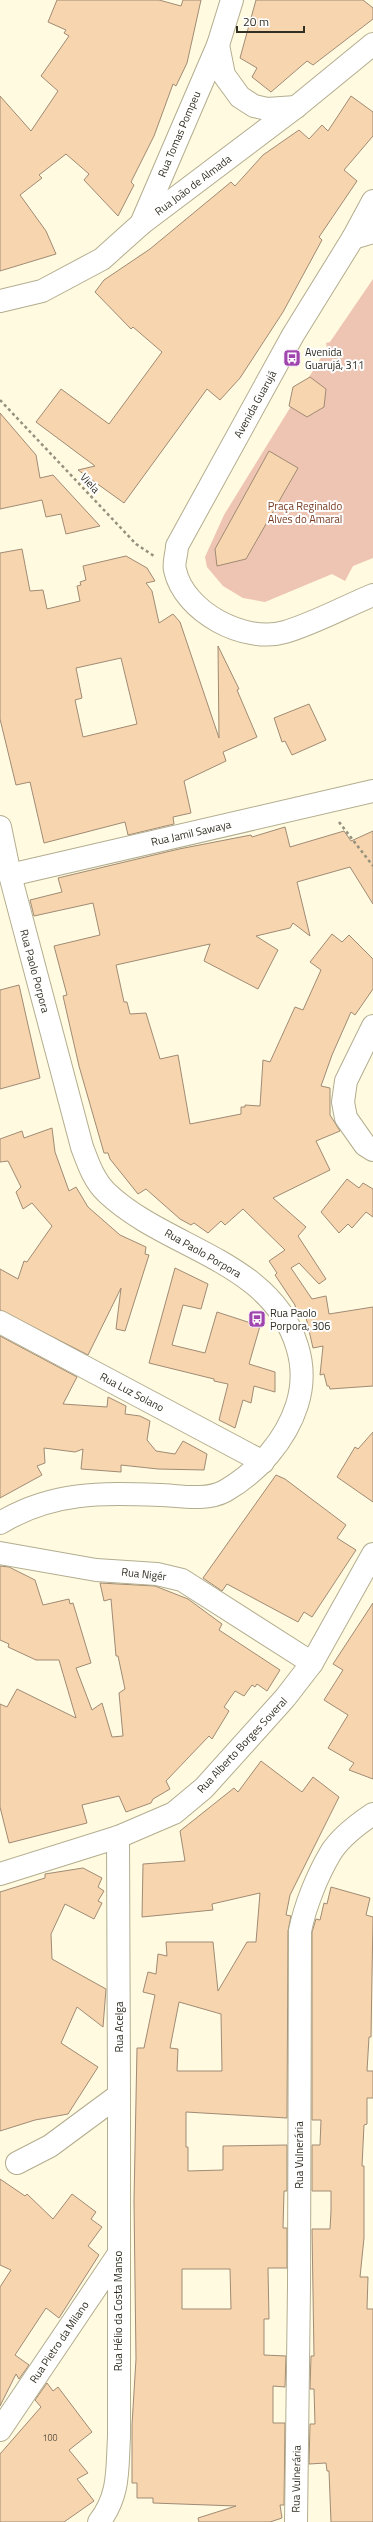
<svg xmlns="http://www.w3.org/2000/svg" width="373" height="2522" font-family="'Titillium Web',sans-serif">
  <rect width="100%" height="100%" fill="#fffae0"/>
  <polygon fill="#eec4b3" points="373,279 373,558 353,566 345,581 332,574 265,602 243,598 223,586 207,567 205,557 224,515 327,348 326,343 330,342"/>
  <g fill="#f7d5af" stroke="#a08b74" fill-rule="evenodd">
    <polygon points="57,0 159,0 181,6 183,0 201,0 187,63 176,86 173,84 154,136 131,182 134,185 118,216 84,180 89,174 66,154 39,175 42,178 20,195 46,231 56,254 0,271 0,96 31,131 58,91 41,76 69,36 64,33 66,30 48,22"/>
    <polygon points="256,0 363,0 373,8 373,19 313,65 307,61 271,92 252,77 257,68 240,58"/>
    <polygon points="351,96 373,112 373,136 344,170 357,181 319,237 322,240 283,312 240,378 220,400 207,389 124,503 78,470 95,466 36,422 61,389 109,424 162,352 133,327 131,329 95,292 104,280 150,249 231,182 235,186 263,155 299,130 309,139 322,125 328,131"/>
    <polygon points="310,377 326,389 324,407 307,417 289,406 293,387"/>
    <polygon points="0,413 36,455 40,478 53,475 100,526 66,534 61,514 46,517 42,500 0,509"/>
    <polygon points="269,451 298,468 246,559 217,566 215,549"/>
    <path d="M22 549 30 591 43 590 47 609 80 601 77 586 81 585 80 582 86 580 83 566 126 556 147 568 155 581 146 583 152 591 159 623 173 614 180 622 219 738 218 646 239 689 237 690 257 737 223 752 226 761 184 781 191 813 173 817 174 824 128 835 125 822 44 843 30 782 16 785 0 719V553ZM121 658 137 724 83 737 75 700 82 698 76 668Z"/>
    <polygon points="309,704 326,740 292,755 285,741 282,742 274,718"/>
    <polygon points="285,827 290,847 344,831 351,841 373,831 373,904 350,867 297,882 310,936 293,923 290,928 256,936 278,950 258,989 204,961 210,944 116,965 124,1002 127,1002 130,1014 146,1013 160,1059 178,1055 190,1124 241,1114 241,1107 245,1107 245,1105 260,1106 263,1060 270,1062 295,1007 303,1010 321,970 310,962 332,934 342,942 349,935 373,959 373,989 355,1015 351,1012 332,1055 321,1086 330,1088 330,1115 340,1131 316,1141 330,1170 273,1198 306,1227 298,1236 326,1279 319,1284 299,1263 291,1268 312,1299 326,1296 329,1314 373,1307 373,1386 330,1389 329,1386 327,1386 324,1374 320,1375 323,1346 313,1348 305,1313 297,1315 295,1305 275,1275 277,1273 269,1261 285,1250 243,1209 225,1225 221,1221 208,1233 194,1223 191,1225 180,1219 146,1189 138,1194 110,1159 108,1153 104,1153 79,1066 63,996 67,995 54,946 100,935 93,903 34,916 30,900 62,892 58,878 179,849 251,835 252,837"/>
    <polygon points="19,985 40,1078 0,1089 0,990"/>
    <polygon points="52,1128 55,1152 69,1191 76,1187 88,1207 120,1235 146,1247 145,1254 149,1255 125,1331 116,1329 121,1288 88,1355 0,1310 0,1269 18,1279 24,1261 27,1262 52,1226 32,1203 23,1209 16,1192 21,1187 8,1161 0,1162 0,1139 22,1131 24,1138"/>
    <polygon points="347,1179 359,1188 363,1183 373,1189 373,1217 366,1212 352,1228 348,1224 339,1233 321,1212"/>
    <polygon points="175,1268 208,1284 201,1309 183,1305 172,1345 205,1353 217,1312 260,1326 249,1364 275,1372 275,1392 254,1386 251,1403 243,1400 235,1428 219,1420 228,1384 214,1381 214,1379 149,1363"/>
    <polygon points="0,1336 77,1377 63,1404 107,1407 108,1397 126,1406 125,1414 140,1416 150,1421 147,1440 156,1451 175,1454 183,1441 207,1454 204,1470 158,1469 121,1465 121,1472 81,1469 83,1449 75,1452 44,1448 45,1463 37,1466 42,1475 0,1498"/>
    <polygon points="373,1432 373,1502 337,1477 355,1447 358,1449"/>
    <polygon points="276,1475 285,1479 346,1525 337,1538 356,1550 312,1617 304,1612 298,1622 227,1584 222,1591 203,1578"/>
    <polygon points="0,1566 9,1567 35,1580 43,1605 69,1599 70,1604 73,1603 91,1663 76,1668 92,1710 102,1703 112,1737 123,1736 119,1693 125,1689 118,1656 116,1656 111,1599 104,1601 100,1583 155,1586 188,1599 222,1624 219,1630 280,1670 267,1691 257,1684 255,1687 252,1685 244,1696 235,1691 224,1707 229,1711 212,1739 209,1736 166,1781 170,1789 153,1799 151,1803 126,1812 119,1796 82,1805 87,1823 9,1843 0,1807 0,1704 7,1707 17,1689 76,1718 59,1660 36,1660 8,1647 9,1644 0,1640"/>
    <polygon points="373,1603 373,1779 349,1770 354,1763 328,1748 348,1715 324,1700 343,1670 333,1664"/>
    <path d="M261 1761 302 1792 313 1777 339 1797 290 1895 286 1915 291 1916 288 1931 287 2118 186 2112V2147H188V2171L223 2170V2146L287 2145V2191H284L283 2228H287V2268H268L269 2319H264V2355L286 2356 285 2387 273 2386V2423H285L284 2505H280L282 2518 270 2522H199L198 2518 236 2506 153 2503V2498H137V2483H132V2425L136 2359 134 2201 137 2048H144L155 1995 143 1992 148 1972 156 1974 158 1954 167 1956 166 1942H213L218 1991 247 1942H256L260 1893 212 1904 213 1910 142 1917 143 1864 185 1861 180 1831 234 1788 238 1792ZM179 2002 221 2014 222 2071H177L178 2049 170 2048ZM182 2269H230L231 2309H182Z"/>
    <polygon points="83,1868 102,1878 98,1887 104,1891 98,1901 102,1903 94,1919 65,1904 51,1934 52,1959 106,1989 103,2027 77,2007 61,2043 98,2067 68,2114 35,2120 0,2131 0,1892 45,1878 45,1874"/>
    <polygon points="331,1887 370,1898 366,1915 373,1917 371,2037 369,2037 367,2071 373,2071 373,2098 367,2098 367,2124 364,2125 362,2166 364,2166 364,2238 360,2277 368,2277 367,2309 373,2309 373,2522 331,2522 329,2471 327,2471 326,2463 309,2464 310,2424 315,2424 314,2389 310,2389 311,2356 314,2356 312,2229 330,2229 331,2211 331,2191 312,2191 312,2145 320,2145 321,2120 312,2120 312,1932 316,1919 320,1920 324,1903 327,1904"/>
    <polygon points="0,2179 25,2196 27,2194 53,2219 72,2194 96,2212 91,2219 102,2227 88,2246 99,2255 59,2318 46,2308 15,2355 29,2365 19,2379 16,2374 0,2406 0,2287 11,2270 0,2265"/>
    <polygon points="47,2383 53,2391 58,2387 92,2432 69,2450 88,2473 77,2479 94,2501 64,2522 0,2522 0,2454 41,2407 35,2400"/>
  </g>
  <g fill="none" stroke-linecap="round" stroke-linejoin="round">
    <defs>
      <g id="minor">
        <polyline points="218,45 224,75 240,97 254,106 267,109 296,107"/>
        <polyline points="141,224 218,45 232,0"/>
        <polyline points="353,238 373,232"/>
        <polyline points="10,875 373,791"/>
        <polyline points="373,1026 346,1081 343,1102 346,1118 365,1145 373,1150"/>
        <polyline points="0,1322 263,1462"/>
        <polyline points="0,1553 96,1570 157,1574 182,1580 312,1663"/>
        <polyline points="0,1874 118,1837 174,1813 204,1788 285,1698 312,1663 373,1554"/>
        <polyline points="17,2163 50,2146 119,2095 118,1837"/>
        <polyline points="0,2430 118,2255"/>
        <path d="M99 2522C120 2495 117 2469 119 2437V2095"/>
        <path d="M296 2522 299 2286 300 1931C305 1906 317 1876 330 1854 340 1837 358 1824 373 1814"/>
      </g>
      <g id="tertiary">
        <path d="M373 201 353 238 293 335 177 546C177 553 173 564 175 570 184 612 245 644 285 632 315 623 344 607 373 595"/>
        <polyline points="0,301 42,291 102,259 141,224 296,107 373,44"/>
        <path d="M0 827 10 875 82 1147C88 1163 94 1181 107 1193 166 1249 271 1260 297 1346 303 1365 303 1386 297 1405 286 1440 257 1473 225 1491 207 1501 181 1496 162 1495 102 1493 53 1491 0 1523"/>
      </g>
    </defs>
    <use href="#minor" stroke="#b3ad8f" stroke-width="24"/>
    <use href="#tertiary" stroke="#b3ad8f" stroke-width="24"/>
    <g stroke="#94917e" stroke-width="2.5" stroke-dasharray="3 3" stroke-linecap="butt">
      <polyline points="0,400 136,544 154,556"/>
      <polyline points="339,822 373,866"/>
    </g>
    <use href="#minor" stroke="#fff" stroke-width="22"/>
    <use href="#tertiary" stroke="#fff" stroke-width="22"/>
  </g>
  <defs>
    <symbol id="bus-square" viewBox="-11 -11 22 22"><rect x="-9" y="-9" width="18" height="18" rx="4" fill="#a044ae" stroke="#fff"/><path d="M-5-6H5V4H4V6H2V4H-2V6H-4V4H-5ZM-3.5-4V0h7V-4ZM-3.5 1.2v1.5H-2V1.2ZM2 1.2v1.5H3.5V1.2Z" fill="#fff"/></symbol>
  </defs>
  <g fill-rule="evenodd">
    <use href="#bus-square" x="282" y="348" width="20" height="20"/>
    <use href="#bus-square" x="247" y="1309" width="20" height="20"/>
  </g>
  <g text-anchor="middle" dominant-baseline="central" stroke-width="4" stroke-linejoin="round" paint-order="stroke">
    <g font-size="9" fill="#625846">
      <text x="50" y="2437">100</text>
    </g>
    <g font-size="11" fill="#312f23" stroke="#fff">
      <text transform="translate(179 134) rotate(-67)">Rua Tomas Pompeu</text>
      <text transform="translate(193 185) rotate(-37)">Rua João de Almada</text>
      <text transform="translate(255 404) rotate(-61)">Avenida Guarujá</text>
      <text transform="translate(90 483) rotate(47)">Viela</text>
      <text transform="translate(191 833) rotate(-13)">Rua Jamil Sawaya</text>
      <text transform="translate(35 971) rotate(75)">Rua Paolo Porpora</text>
      <text transform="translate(203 1253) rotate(30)">Rua Paolo Porpora</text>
      <text transform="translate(132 1392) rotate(28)">Rua Luz Solano</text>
      <text transform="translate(144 1574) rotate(6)">Rua Nigér</text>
      <text transform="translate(242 1745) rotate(-47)">Rua Alberto Borges Soveral</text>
      <text transform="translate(119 2027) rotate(-90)">Rua Acelga</text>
      <text transform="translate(299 2155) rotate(-90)">Rua Vulnerária</text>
      <text transform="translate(118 2311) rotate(-90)">Rua Hélio da Costa Manso</text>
      <text transform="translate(59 2342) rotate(-56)">Rua Pietro da Milano</text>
      <text transform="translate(296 2479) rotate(-89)">Rua Vulnerária</text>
    </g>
    <g font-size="11" fill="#312f23" stroke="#fff" text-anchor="start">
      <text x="305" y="352">Avenida<tspan x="305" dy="13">Guarujá, 311</tspan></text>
      <text x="270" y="1313">Rua Paolo<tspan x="270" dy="13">Porpora, 306</tspan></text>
    </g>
    <g font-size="11" fill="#773b21" stroke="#fff">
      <text x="305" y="506">Praça Reginaldo<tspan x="305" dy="13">Alves do Amaral</tspan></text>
    </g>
  </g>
  <path d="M237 26v6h67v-6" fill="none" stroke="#312f23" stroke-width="2"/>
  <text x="243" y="26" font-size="12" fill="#312f23" stroke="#ffffff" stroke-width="3" paint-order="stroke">20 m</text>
</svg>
